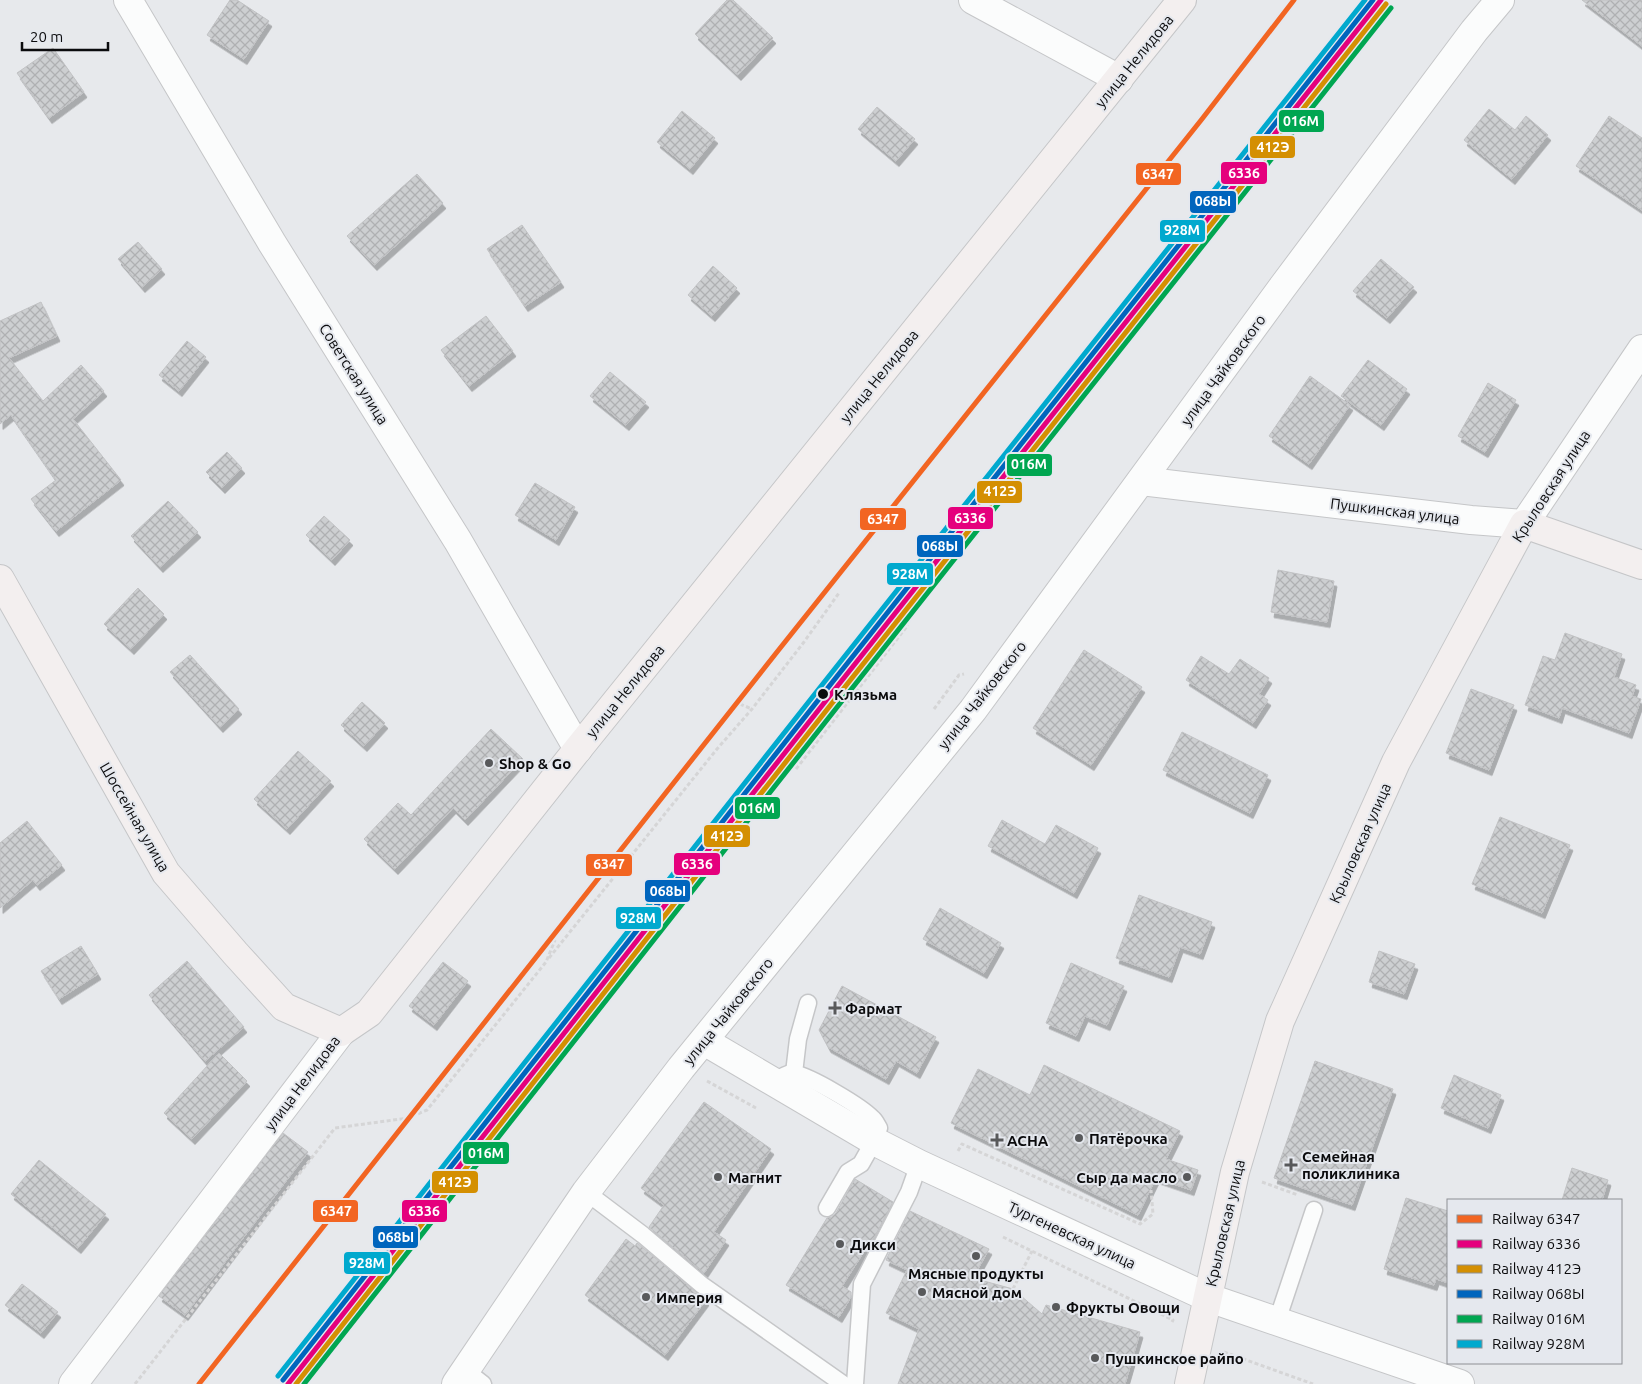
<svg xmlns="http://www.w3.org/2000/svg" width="1642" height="1384" font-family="Ubuntu,sans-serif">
  <defs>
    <pattern id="building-cross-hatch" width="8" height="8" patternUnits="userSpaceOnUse" patternTransform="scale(1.25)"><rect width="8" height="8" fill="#cdcfd1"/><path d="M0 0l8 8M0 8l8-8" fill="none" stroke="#afb0b2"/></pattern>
    <filter id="shadow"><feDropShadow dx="3" dy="5.5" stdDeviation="0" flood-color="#0004"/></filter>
  </defs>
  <rect width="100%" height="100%" fill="#e7e9ec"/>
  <g fill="url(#building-cross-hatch)" stroke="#c1c2c4" filter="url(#shadow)">
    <polygon points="230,0 237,0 269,21 244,59 207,35"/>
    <polygon points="727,0 733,0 773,38 738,75 695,34"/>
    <polygon points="1582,0 1642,0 1642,46"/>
    <polygon points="53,48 84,92 49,118 17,73"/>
    <polygon points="877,107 915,139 896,161 858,129"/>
    <polygon points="1489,109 1515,130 1526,116 1548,135 1512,179 1464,140"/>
    <polygon points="682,111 715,138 690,169 657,142"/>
    <polygon points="1609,116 1642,138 1642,210 1576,166"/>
    <polygon points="417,174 443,203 374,265 347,236"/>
    <polygon points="522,225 561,282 525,306 487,249"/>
    <polygon points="138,242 162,269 142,287 118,259"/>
    <polygon points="1381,259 1414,287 1387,318 1353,291"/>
    <polygon points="713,266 737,288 712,316 688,295"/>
    <polygon points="41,302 57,336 9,358 43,401 81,365 104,391 73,419 121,480 56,531 31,499 56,480 11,415 0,424 0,321"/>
    <polygon points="486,316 513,351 469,386 441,350"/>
    <polygon points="187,341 206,357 179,391 159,375"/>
    <polygon points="1368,360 1407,389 1381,425 1341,396"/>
    <polygon points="610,372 646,402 626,425 590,396"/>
    <polygon points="1310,376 1350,405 1309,464 1269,436"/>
    <polygon points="1488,383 1516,400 1485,452 1458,436"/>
    <polygon points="227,452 242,468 222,488 206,472"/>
    <polygon points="535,483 575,507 556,540 515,515"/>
    <polygon points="168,501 198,532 160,567 131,536"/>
    <polygon points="324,516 350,540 332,560 306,535"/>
    <polygon points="1278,570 1334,581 1327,622 1271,612"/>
    <polygon points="138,588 164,614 131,649 104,624"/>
    <polygon points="1565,633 1622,654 1614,677 1636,685 1632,696 1641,699 1629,733 1562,708 1559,718 1525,705 1543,656 1555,660"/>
    <polygon points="1084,650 1142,687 1091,765 1033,728"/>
    <polygon points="190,655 239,709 220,727 170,672"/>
    <polygon points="1201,656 1229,674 1240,659 1269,678 1259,694 1268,700 1253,723 1186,680"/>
    <polygon points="1471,689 1514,705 1489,770 1446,753"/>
    <polygon points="362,702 385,723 364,746 341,725"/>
    <polygon points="491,729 523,759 465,820 453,808 395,869 364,839 398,803 411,815"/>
    <polygon points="1182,732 1268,775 1250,813 1163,770"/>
    <polygon points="298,751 331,781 287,829 254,799"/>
    <polygon points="1500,817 1570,845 1542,913 1472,884"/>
    <polygon points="1002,820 1045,844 1056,825 1098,848 1074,893 988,846"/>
    <polygon points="27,821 62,865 37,885 33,880 0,908 0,843"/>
    <polygon points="1139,895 1212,922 1200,954 1180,947 1169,977 1116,958"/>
    <polygon points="940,908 1001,943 984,973 923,939"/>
    <polygon points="81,946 98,974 59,999 41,971"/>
    <polygon points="1379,951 1415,964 1404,994 1369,982"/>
    <polygon points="187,961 244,1027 205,1061 149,995"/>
    <polygon points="443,962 468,981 434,1025 409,1006"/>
    <polygon points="1071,963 1124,986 1107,1025 1085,1016 1076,1036 1046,1023"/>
    <polygon points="842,986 936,1037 917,1073 896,1061 886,1079 828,1047 819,1030"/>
    <polygon points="219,1053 247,1081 192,1139 164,1113"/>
    <polygon points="1315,1061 1393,1089 1352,1205 1274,1178"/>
    <polygon points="1044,1065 1180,1131 1166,1159 1198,1170 1191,1190 1156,1178 1138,1215 951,1123 978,1069 1030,1095"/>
    <polygon points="1454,1075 1501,1095 1488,1128 1441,1108"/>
    <polygon points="704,1102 771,1149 714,1232 726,1240 704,1273 649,1227 664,1205 641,1188"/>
    <polygon points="283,1133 308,1152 185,1315 159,1296"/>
    <polygon points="39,1160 106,1214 78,1248 11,1194"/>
    <polygon points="1572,1168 1608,1180 1602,1200 1562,1200"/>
    <polygon points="855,1179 893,1202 867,1251 865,1250 842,1286 851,1292 851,1297 839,1317 786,1285 827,1218 832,1217 836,1213"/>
    <polygon points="1406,1198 1448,1211 1448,1283 1436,1279 1434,1285 1384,1269"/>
    <polygon points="910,1211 989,1249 973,1278 1013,1289 1042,1314 1046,1305 1140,1332 1125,1384 898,1384 919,1329 886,1313 907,1270 886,1260"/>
    <polygon points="626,1239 635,1246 637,1243 706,1300 665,1355 585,1295"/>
    <polygon points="22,1284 58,1312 41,1333 5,1305"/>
  </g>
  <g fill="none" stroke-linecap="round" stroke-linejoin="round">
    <defs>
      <g id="lane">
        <polyline points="794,1073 798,1039 808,1003"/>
        <path d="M775 1083C781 1078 786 1072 795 1074 810 1076 862 1107 872 1118 875 1120 877 1125 879 1128L874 1141 861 1164 848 1172 827 1208"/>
        <polyline points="586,1192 643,1235 702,1285 843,1384"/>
        <polyline points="1277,1321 1314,1210"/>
        <polyline points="465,1370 483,1384"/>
        <polyline points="855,1384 862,1284 909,1192 919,1164"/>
      </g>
      <g id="street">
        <polyline points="128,0 272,243 458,541 578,749"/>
        <polyline points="973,0 1119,79"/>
        <polyline points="1141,481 1471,520 1524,524 1642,349"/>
        <polyline points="704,1041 874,1141 919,1164 1209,1298 1460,1384"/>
        <polyline points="73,1384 341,1032"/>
        <polyline points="456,1384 586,1192 681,1068 973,710 1281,289 1474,31 1500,0"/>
      </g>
      <g id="secondary">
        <polyline points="0,579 166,873 235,953 284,1007 341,1032 369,1013 578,749 1182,0"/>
        <polyline points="1189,1384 1235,1172 1280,1021 1396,762 1524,524 1642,565"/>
      </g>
    </defs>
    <use href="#lane" stroke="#c5c6c8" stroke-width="19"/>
    <use href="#street" stroke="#c5c6c8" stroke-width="30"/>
    <use href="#secondary" stroke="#c5c6c8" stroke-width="30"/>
    <g stroke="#d5d5d6" stroke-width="3" stroke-dasharray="4 2.5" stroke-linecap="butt">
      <polyline points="740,704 752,709"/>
      <polyline points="934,709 959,675 964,674"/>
      <polyline points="796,769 908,625"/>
      <polyline points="549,958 717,749 752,709 804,642 839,593"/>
      <polyline points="707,1081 756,1108"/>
      <polyline points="958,1151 962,1144 1140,1224 1153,1214 1151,1190"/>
      <polyline points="1262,1182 1298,1195"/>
      <polyline points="1003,1237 1173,1320 1172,1322"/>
      <polyline points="1013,1289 1032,1251"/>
      <polyline points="1224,1352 1313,1384"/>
      <polyline points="135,1384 335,1128 408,1118 427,1110 546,962 555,940"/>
    </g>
    <use href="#lane" stroke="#fbfcfc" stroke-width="16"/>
    <use href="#street" stroke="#fbfcfc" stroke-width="28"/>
    <use href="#secondary" stroke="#f3efef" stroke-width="28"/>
    <defs>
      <polyline id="rail-1" points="199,1384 777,652 1202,119 1294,0"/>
      <polyline id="rail-2" points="288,1384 828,698 1381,0"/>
      <polyline id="rail-3" points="296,1384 833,702 1386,4"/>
      <polyline id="rail-4" points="283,1380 823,694 1373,0"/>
      <polyline id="rail-5" points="304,1384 838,706 1391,8"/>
      <polyline id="rail-6" points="278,1376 818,690 1365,0"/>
    </defs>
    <use href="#rail-1" stroke="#e5e8ee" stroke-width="9"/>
    <use href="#rail-2" stroke="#e5e8ee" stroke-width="9"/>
    <use href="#rail-3" stroke="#e5e8ee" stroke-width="9"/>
    <use href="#rail-4" stroke="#e5e8ee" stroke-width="9"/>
    <use href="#rail-5" stroke="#e5e8ee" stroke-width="9"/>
    <use href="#rail-6" stroke="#e5e8ee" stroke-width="9"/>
    <use href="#rail-1" stroke="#f26522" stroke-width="5"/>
    <use href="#rail-2" stroke="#e5007d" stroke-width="5"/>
    <use href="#rail-3" stroke="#d48f02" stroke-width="5"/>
    <use href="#rail-4" stroke="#0065bd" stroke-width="5"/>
    <use href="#rail-5" stroke="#00a651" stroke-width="5"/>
    <use href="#rail-6" stroke="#00a9ce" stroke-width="5"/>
  </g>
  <circle fill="#0b0b0d" stroke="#e5e8ee" stroke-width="2" cx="823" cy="694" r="6"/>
  <g fill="#58595b" stroke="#e5e8ee" stroke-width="2">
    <circle cx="489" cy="763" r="5"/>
    <path d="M832.5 1000.5h5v5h5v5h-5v5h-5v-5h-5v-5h5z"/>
    <circle cx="1079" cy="1138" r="5"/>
    <path d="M994.5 1132.5h5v5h5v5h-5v5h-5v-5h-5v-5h5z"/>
    <path d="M1288.5 1157.5h5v5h5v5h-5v5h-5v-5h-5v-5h5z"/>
    <circle cx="718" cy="1177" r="5"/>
    <circle cx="1187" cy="1177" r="5"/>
    <circle cx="840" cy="1244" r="5"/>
    <circle cx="976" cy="1256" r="5"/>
    <circle cx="922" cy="1292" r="5"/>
    <circle cx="646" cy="1297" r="5"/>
    <circle cx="1056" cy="1307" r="5"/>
    <circle cx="1095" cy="1358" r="5"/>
  </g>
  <g text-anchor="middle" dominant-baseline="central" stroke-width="4" stroke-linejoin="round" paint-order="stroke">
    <g font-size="15" fill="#0b0b0d" stroke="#e5e8ee">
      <text transform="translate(1134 61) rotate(-51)">улица Нелидова</text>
      <text transform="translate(1223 370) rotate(-54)">улица Чайковского</text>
      <text transform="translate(354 374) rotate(58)">Советская улица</text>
      <text transform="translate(879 376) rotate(-51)">улица Нелидова</text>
      <text transform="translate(1551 486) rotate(-57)">Крыловская улица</text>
      <text transform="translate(1395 511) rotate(7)">Пушкинская улица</text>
      <text transform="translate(625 691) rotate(-51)">улица Нелидова</text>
      <text transform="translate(982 695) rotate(-52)">улица Чайковского</text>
      <text transform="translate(135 817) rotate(60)">Шоссейная улица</text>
      <text transform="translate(1360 843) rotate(-66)">Крыловская улица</text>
      <text transform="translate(728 1011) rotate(-51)">улица Чайковского</text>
      <text transform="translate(302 1083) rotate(-53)">улица Нелидова</text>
      <text transform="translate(1225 1223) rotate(-77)">Крыловская улица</text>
      <text transform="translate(1072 1235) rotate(25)">Тургеневская улица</text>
    </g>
    <g font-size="15" font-weight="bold" fill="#0b0b0d" stroke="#e5e8ee" text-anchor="start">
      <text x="834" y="694">Клязьма</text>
    </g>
    <g font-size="15" font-weight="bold" fill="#0b0b0d" stroke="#e5e8ee" text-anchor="start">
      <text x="499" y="763">Shop &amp; Go</text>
      <text x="845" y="1008">Фармат</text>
      <text x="1089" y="1138">Пятёрочка</text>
      <text x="1007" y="1140">АСНА</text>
      <text x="1302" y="1156">Семейная<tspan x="1302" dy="17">поликлиника</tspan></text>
      <text x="728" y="1177">Магнит</text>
      <text x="1177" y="1177" text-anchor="end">Сыр да масло</text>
      <text x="850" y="1244">Дикси</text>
      <text x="976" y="1273" text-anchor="middle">Мясные продукты</text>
      <text x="932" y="1292">Мясной дом</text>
      <text x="656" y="1297">Империя</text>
      <text x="1066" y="1307">Фрукты Овощи</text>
      <text x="1105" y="1358">Пушкинское райпо</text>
    </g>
  </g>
  <g stroke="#e5e8ee" stroke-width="2">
    <rect x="1278" y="109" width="47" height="24" rx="5" fill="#00a651"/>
    <rect x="1249" y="135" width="47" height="24" rx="5" fill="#d48f02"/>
    <rect x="1220" y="161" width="48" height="24" rx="5" fill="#e5007d"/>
    <rect x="1135" y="162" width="47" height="24" rx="5" fill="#f26522"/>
    <rect x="1189" y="190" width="48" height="24" rx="5" fill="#0065bd"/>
    <rect x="1159" y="219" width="47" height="24" rx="5" fill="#00a9ce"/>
    <rect x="1006" y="453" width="47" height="24" rx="5" fill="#00a651"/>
    <rect x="976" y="480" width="47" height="24" rx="5" fill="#d48f02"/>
    <rect x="947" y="506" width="47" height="24" rx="5" fill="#e5007d"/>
    <rect x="859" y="507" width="48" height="24" rx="5" fill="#f26522"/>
    <rect x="916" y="534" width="48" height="24" rx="5" fill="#0065bd"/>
    <rect x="886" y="562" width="48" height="24" rx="5" fill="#00a9ce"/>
    <rect x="734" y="796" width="47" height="24" rx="5" fill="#00a651"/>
    <rect x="703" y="824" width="48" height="24" rx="5" fill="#d48f02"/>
    <rect x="673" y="852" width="48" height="24" rx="5" fill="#e5007d"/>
    <rect x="585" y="853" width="48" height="24" rx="5" fill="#f26522"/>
    <rect x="644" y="879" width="47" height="24" rx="5" fill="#0065bd"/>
    <rect x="615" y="906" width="47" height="24" rx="5" fill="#00a9ce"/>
    <rect x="462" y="1141" width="48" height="24" rx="5" fill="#00a651"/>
    <rect x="431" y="1170" width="48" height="24" rx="5" fill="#d48f02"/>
    <rect x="401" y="1199" width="47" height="24" rx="5" fill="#e5007d"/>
    <rect x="312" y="1199" width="47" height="24" rx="5" fill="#f26522"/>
    <rect x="372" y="1225" width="47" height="24" rx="5" fill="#0065bd"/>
    <rect x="343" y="1251" width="48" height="24" rx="5" fill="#00a9ce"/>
  </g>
  <g font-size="14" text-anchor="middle" font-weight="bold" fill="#fff">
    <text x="1301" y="126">016М</text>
    <text x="1273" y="152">412Э</text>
    <text x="1244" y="178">6336</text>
    <text x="1158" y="179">6347</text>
    <text x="1213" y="206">068Ы</text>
    <text x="1182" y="235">928М</text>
    <text x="1029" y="469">016М</text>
    <text x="1000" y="496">412Э</text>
    <text x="970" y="523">6336</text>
    <text x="883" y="524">6347</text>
    <text x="940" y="551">068Ы</text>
    <text x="910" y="579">928М</text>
    <text x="757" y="813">016М</text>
    <text x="727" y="841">412Э</text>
    <text x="697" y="869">6336</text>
    <text x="609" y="869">6347</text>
    <text x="668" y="896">068Ы</text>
    <text x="638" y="923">928М</text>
    <text x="486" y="1158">016М</text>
    <text x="455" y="1187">412Э</text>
    <text x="424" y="1216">6336</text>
    <text x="336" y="1216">6347</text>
    <text x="396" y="1242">068Ы</text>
    <text x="367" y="1268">928М</text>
  </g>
  <rect x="1447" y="1199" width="175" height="165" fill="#e5e8ee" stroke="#8e9094"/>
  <rect x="1457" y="1215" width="25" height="8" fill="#f26522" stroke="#8e9094"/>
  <text x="1492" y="1224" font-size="15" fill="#0b0b0d">Railway 6347</text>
  <rect x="1457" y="1240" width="25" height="8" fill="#e5007d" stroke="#8e9094"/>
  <text x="1492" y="1249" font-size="15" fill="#0b0b0d">Railway 6336</text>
  <rect x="1457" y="1265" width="25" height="8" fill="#d48f02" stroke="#8e9094"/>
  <text x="1492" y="1274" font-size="15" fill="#0b0b0d">Railway 412Э</text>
  <rect x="1457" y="1290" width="25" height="8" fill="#0065bd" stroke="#8e9094"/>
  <text x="1492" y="1299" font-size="15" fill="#0b0b0d">Railway 068Ы</text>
  <rect x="1457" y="1315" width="25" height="8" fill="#00a651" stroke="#8e9094"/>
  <text x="1492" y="1324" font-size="15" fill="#0b0b0d">Railway 016М</text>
  <rect x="1457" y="1340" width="25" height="8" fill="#00a9ce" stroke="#8e9094"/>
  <text x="1492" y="1349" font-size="15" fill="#0b0b0d">Railway 928М</text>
  <path d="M22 42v8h86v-8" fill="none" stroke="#0b0b0d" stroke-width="2.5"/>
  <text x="30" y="42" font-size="15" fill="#0b0b0d" stroke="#e5e8ee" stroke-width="4" paint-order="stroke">20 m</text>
</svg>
